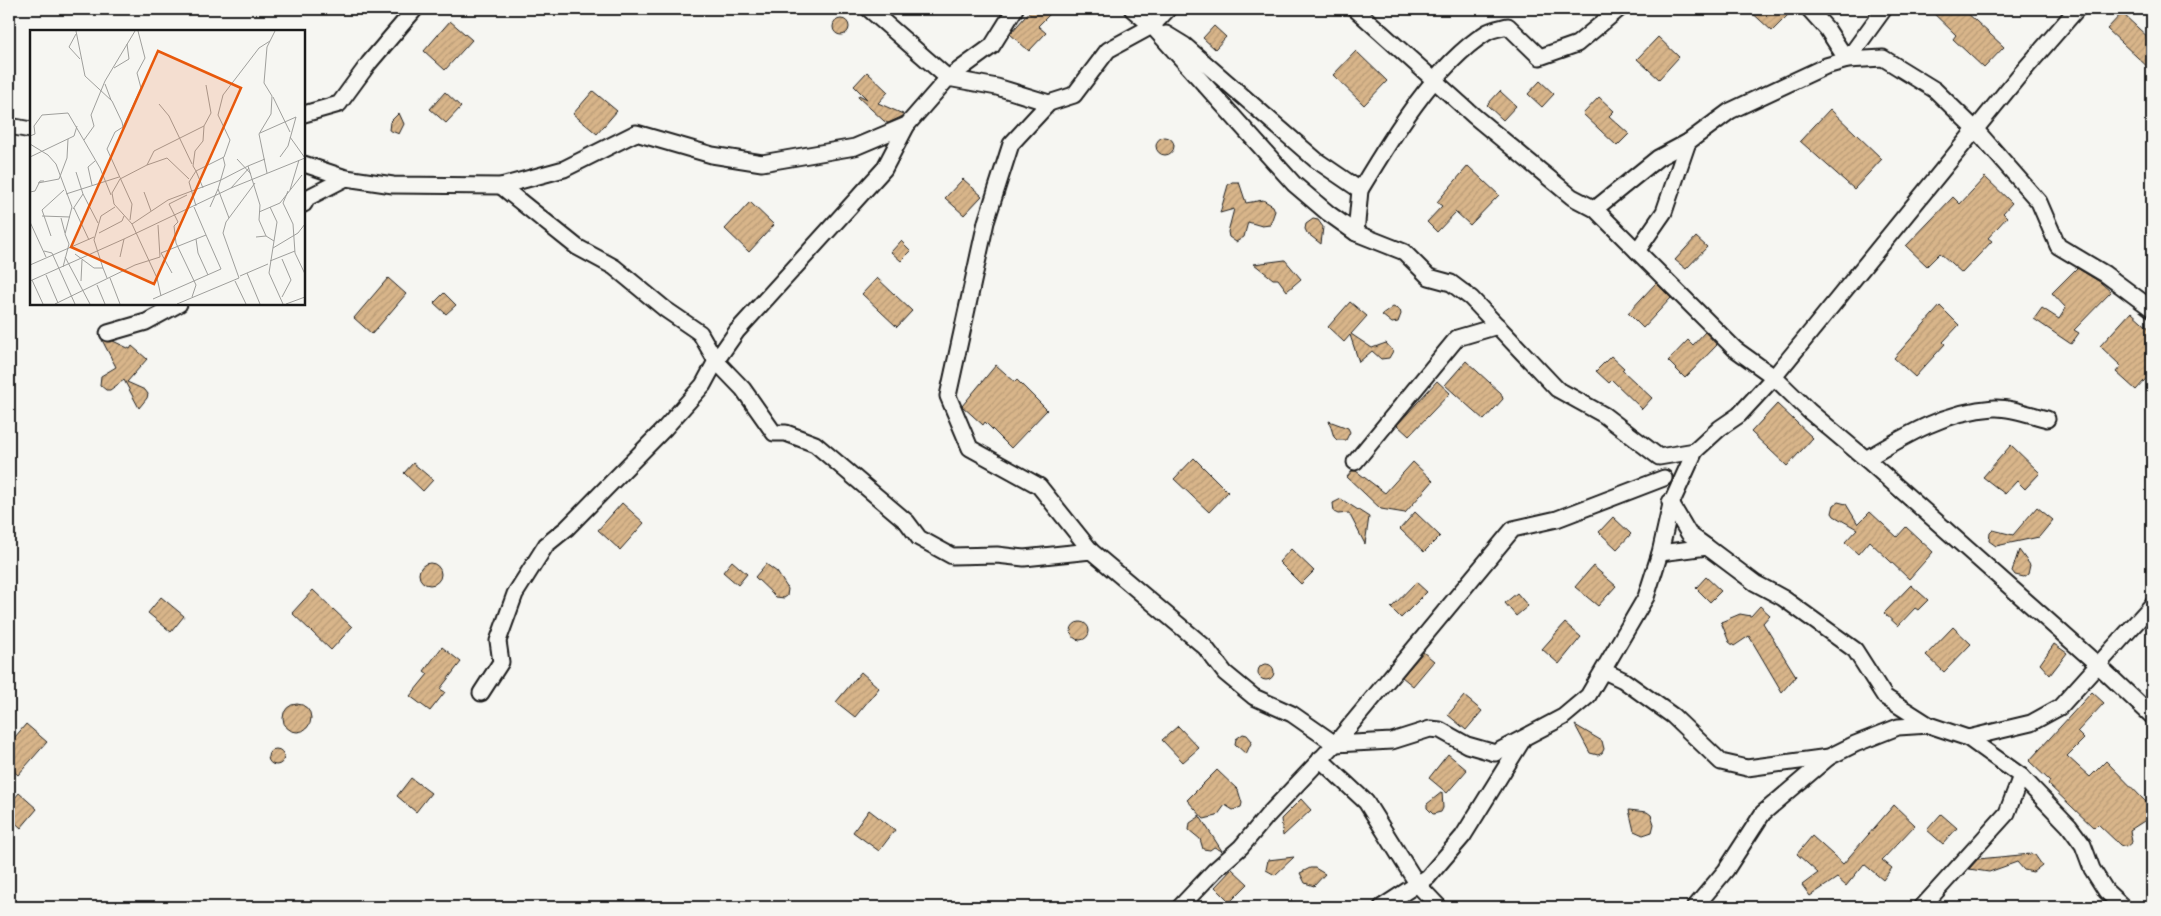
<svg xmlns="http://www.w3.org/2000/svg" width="2161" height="916" font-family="'Indie Flower',sans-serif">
  <defs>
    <pattern id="building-hatch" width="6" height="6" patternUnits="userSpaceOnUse" patternTransform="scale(1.25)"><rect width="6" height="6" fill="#d8b58a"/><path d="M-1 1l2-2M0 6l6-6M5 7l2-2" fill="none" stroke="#b99b76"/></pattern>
  </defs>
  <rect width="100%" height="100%" fill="#f6f6f2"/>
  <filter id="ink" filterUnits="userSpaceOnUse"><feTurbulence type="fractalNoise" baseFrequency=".02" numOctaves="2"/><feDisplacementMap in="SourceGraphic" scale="10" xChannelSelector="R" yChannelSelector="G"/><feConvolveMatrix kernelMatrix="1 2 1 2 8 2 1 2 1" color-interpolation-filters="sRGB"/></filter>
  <g filter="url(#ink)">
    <g fill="url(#building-hatch)" stroke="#1c1c1c">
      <polygon points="1032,9 1055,9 1038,26 1046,33 1029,51 1010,34"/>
      <polygon points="1748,9 1794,9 1772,31"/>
      <polygon points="1929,9 1963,9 2004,47 1984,68 1953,39 1956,35"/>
      <polygon points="2122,13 2152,41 2152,71 2107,29"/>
      <circle cx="841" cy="27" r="8"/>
      <polygon points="450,21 472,40 445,70 424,51"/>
      <polygon points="1214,26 1226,37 1215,49 1203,38"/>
      <polygon points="1658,37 1679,57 1659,79 1637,59"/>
      <polygon points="1356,51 1387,81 1364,105 1333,75"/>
      <polygon points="867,72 888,92 878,103 903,114 901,117 888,123 884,121 858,97 859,95 867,99 854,86"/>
      <polygon points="1540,81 1554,94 1542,107 1528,94"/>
      <polygon points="593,91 617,111 597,134 573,114"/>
      <polygon points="1500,91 1516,106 1503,120 1487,105"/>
      <polygon points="445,92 461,107 446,123 430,109"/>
      <polygon points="1599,97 1614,111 1609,116 1629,134 1617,146 1583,114"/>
      <polygon points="1830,109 1882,159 1854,189 1800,141"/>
      <polygon points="399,113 404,124 399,134 389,130 390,122"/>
      <circle cx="1165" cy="146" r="9"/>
      <polygon points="1468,166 1499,195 1470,225 1456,212 1437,232 1427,222 1442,206 1437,202"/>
      <polygon points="1985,177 2012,203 2003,213 2007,217 1988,238 1992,241 1962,273 1940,253 1927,266 1906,246 1953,197 1960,204"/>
      <polygon points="963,179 982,196 964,215 945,198"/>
      <polygon points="1232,182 1239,182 1246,203 1263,200 1273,206 1275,211 1270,225 1262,226 1248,222 1244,237 1236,242 1229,237 1228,232 1234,209 1220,213 1228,185"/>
      <polygon points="750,202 774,225 749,252 725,229"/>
      <polygon points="1313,219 1318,220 1323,227 1321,244 1307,233 1305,229 1306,224"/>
      <polygon points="1696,237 1707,247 1686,269 1675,260"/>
      <polygon points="901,241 911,251 901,261 891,252"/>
      <polygon points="1285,260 1301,279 1287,291 1278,279 1273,279 1254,264"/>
      <polygon points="2077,268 2100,282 2111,292 2074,330 2079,333 2071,344 2034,319 2042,308 2059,319 2066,308 2052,293"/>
      <polygon points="388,278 406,294 372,334 354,318"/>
      <polygon points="877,278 912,311 897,327 862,294"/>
      <polygon points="1656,283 1671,298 1643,328 1628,313"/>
      <polygon points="444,293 456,305 446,314 434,303"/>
      <polygon points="1350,302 1367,316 1351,334 1372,348 1386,343 1393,351 1389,358 1381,359 1372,351 1359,362 1350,335 1344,342 1328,327"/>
      <polygon points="1940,306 1959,325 1943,342 1945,344 1915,377 1894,358"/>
      <polygon points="1393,307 1400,310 1401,314 1398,322 1392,323 1382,315"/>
      <polygon points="2131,312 2152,331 2152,372 2136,390 2116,372 2121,366 2100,346"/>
      <polygon points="1705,332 1717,345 1685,378 1668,361 1688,340 1693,345"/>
      <polygon points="102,340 113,341 130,349 132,346 147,359 127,382 145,390 148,394 147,398 139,408 124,380 110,390 106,390 100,385 101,376 116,367"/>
      <polygon points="1611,356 1624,368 1622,370 1652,398 1642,409 1612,380 1609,383 1596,371"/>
      <polygon points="1466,361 1501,393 1503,399 1484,420 1445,385"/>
      <polygon points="996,365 1015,382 1017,380 1047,410 1011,448 985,422 983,425 962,406"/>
      <polygon points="1437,381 1450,393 1409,436 1397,425"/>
      <polygon points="1777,404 1813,438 1787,466 1751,432"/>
      <polygon points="1329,421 1348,428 1350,432 1346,440 1337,440 1334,437"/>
      <polygon points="2011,445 2040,473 2025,489 2017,481 2005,494 1983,477"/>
      <polygon points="1194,458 1228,492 1209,512 1174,479"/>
      <polygon points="1413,462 1433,481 1405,513 1381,509 1347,477 1352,471 1356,471 1385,493"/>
      <polygon points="413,463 433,480 423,491 404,473"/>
      <polygon points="1341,499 1369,517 1365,544 1349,513 1338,514 1334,512 1333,503"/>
      <polygon points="1838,502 1846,504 1858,524 1870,512 1897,537 1906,527 1933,552 1909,579 1869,541 1858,554 1845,542 1857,529 1834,516 1832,513 1834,505"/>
      <polygon points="622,503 644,523 620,550 598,530"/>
      <polygon points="2037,507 2053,520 2039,537 1996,546 1989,541 1990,533 1993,530 2013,535"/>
      <polygon points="1415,512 1440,536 1424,552 1400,529"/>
      <polygon points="1613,517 1631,534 1617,549 1599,532"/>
      <polygon points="1291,549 1314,571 1301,584 1279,562"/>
      <polygon points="2019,550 2030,565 2028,574 2024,577 2015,575 2012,571"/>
      <polygon points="732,561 747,574 738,585 723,572"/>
      <circle cx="430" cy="574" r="11"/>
      <polygon points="766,564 777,572 788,589 787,596 784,598 776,597 755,577"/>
      <polygon points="1593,566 1616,586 1598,606 1575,587"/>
      <polygon points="1706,577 1721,591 1710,602 1696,588"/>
      <polygon points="1416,582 1427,592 1401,618 1391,608"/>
      <polygon points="1911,585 1928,600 1918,610 1915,608 1898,626 1884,613"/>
      <polygon points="313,590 352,627 331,650 292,613"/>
      <polygon points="1517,593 1528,606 1516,616 1505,603"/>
      <polygon points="161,597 184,616 171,632 148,613"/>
      <polygon points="1760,606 1770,615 1763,623 1796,676 1782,692 1749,636 1734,646 1729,642 1721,622 1740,614 1751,616"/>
      <circle cx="1080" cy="631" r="9"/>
      <polygon points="1565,623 1581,637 1559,664 1542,649"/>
      <polygon points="1953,627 1971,644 1944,672 1926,655"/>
      <polygon points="2054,644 2067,653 2050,675 2040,664"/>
      <polygon points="442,647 461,662 440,689 445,692 430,711 410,696 428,674 424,671"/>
      <polygon points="1423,652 1434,661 1413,686 1402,677"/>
      <circle cx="1266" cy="672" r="8"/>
      <polygon points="861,672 879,688 855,717 836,702"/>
      <polygon points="2092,692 2104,703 2077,732 2084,739 2067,756 2090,777 2106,761 2147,803 2152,816 2130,830 2132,842 2126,847 2120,845 2098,824 2094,828 2048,784 2050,781 2029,761"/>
      <polygon points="1464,696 1482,711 1466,730 1448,715"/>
      <circle cx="297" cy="718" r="14"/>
      <polygon points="26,724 47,742 18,775 9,767 9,744"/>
      <polygon points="1575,725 1602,741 1604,749 1602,753 1598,755 1590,753"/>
      <polygon points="1178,726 1199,748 1183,762 1162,740"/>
      <polygon points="1243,734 1247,735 1252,741 1246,754 1235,744 1236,739"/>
      <circle cx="276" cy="757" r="8"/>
      <polygon points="1448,754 1467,770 1447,793 1429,778"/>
      <polygon points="1217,770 1238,790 1242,803 1241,807 1233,810 1225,805 1217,816 1204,819 1187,800"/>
      <polygon points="411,778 431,793 416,812 397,796"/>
      <polygon points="1442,792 1443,808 1441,812 1433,814 1427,808 1427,804"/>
      <polygon points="19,793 37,809 21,828 9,817 9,805"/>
      <polygon points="1301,799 1311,810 1283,836 1281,819"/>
      <polygon points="1894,805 1915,825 1882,860 1892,868 1883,880 1864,864 1846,886 1837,878 1810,896 1802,885 1818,873 1797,854 1812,836 1843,864"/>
      <polygon points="869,810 895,830 879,851 853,832"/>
      <polygon points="1629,810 1647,812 1651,815 1654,824 1652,832 1643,835 1634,831"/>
      <polygon points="1941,814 1957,828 1943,844 1927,830"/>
      <polygon points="1199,815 1222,851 1214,847 1210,850 1203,849 1200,839 1189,830 1190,823 1199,817"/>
      <polygon points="2031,854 2035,855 2042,865 2033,872 2024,870 2017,862 1989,872 1969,869 1978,859"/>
      <polygon points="1294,857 1275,875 1266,870 1268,860"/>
      <polygon points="1310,868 1315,868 1325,874 1314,886 1305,883 1300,873"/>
      <polygon points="1232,869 1248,884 1230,902 1215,887"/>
    </g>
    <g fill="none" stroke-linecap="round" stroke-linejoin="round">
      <defs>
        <g id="street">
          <polyline points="869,9 948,78 992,46 1015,9"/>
          <polyline points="1132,9 1152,26 1294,184 1328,213 1356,233 1404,252 1429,277 1451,283 1471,298 1557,389 1604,415 1659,457 1695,451"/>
          <path d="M1355 9 1474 116 1572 197 1595 209 1735 349 1774 377 1809 411 1866 459C1906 435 1946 411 1994 408 2010 407 2031 415 2047 419"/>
          <polyline points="1809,9 1827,29 1847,60 1884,9"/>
          <polyline points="1166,34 1184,45 1316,160 1360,190 1356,233"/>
          <polyline points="1049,103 1011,144 986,222 948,396 970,448 1039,486 1091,551"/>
          <polyline points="304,114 339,104 369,63 415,9"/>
          <polyline points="9,126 31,130"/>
          <polyline points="304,164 346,178"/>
          <polyline points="501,186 577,247 614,267 665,309 700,333 716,361 743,389 774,433 786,433 815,444 907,522 919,538 952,556 997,555 1024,558 1091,551 1205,647 1225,673 1254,697 1292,714 1335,744 1392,741 1430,729 1440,730 1467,745 1495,753 1563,717 1588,696 1646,597 1660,553 1671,504 1695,451 1720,428 1739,415 1774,377 2018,77 2077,9"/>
          <path d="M1360 190C1390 140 1435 65 1486 33 1492 29 1501 28 1508 26L1540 57 1577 44 1619 9"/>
          <polyline points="304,204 307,198 346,178 393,185 501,186 564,169 636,133 712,155 762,163 855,147 907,125 948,78 997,87 1049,103 1074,95 1108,50 1152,26 1168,9"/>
          <polyline points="1595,209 1658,158 1688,142 1730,111 1826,66 1847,60 1883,58 1935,90 1976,130 2039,202 2058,246 2105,274 2152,309"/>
          <polyline points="1637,251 1664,212 1688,142"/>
          <polyline points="108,333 146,322 179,304"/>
          <polyline points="1866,459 2098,665 2152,716"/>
          <polyline points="1355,462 1457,338 1498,326"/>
          <polyline points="1670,502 1689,534 1707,547"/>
          <polyline points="1660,553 1707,547 1755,583 1783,598 1855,650 1885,697 1929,725 1968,738 2031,723 2060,707 2152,605"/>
          <polyline points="1604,671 1623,680 1673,716 1721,762 1747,768 1829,757 1855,744 1898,727 1929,725"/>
          <polyline points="481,693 501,662 498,641 515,594 546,545 567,528 665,428 703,385 716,361 737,331 884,169 907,125"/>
          <polyline points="1968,738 2021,776 2069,826 2083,845 2092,869 2106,891 2123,907"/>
          <polyline points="1320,759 1366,802 1418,885 1439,907"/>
          <polyline points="1180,907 1215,870 1241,847 1267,816 1335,744 1513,529 1557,519 1664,478"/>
          <polyline points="1382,907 1428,877 1463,836 1522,741"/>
          <polyline points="1695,907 1726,870 1763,813 1829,757"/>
          <polyline points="1922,907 2007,813 2021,776"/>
        </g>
      </defs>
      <use href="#street" stroke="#1c1c1c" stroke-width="19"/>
      <use href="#street" stroke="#f6f6f2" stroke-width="15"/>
    </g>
  </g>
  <g transform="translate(30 30)">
    <rect width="275" height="275" fill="#f6f6f2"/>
    <path fill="none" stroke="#9f9f9c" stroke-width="1" d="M46 1 55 46 82 71 92 92 93 97 85 102 77 119 102 174 100 190M46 4 39 17 50 29M84 38 99 29 97 14M75 54 81 70M243 67 260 102M129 74 139 86 162 134M93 97 111 58 107 43 115 28 108 1M230 103 266 87M229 104 241 84 242 66 234 53 237 17 245 1M229 104 237 143M0 106 5 104 4 96 12 85 38 83 70 138 81 165M260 107 275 128M54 110 64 96 61 85 75 51 105 1M0 114 18 125 26 134 42 177 35 204 39 214 33 237M0 127 44 106 47 96M193 127 195 135 188 159 199 188M250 127 258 116 266 87M207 129 221 144M235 129 218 136 230 175 229 190 236 206M117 135 137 128 159 149M8 153 29 149 37 128 38 109M62 155 58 137 65 131M173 158 166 141 194 127 200 110 188 85 193 65 229 18 240 11M201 158 219 138M260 160 269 130M258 161 253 173 263 194 265 223 275 244M0 162 5 161 10 151H14M114 162 121 181M36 164 89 147M53 164 68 193M139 174 148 192 144 196 146 213 166 255 162 267M139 174 157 165M166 176 159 152 166 141 163 136 165 121 173 111 174 96 181 83 176 55M180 177 188 159M240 177 247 192 239 243 253 274M44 178 59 210M43 179 53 164 46 142M229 182 250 173 272 145M12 186 40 187M31 188 35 203M0 192 16 227M102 194 138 170 191 150 218 136M69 203 92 191 94 186M21 206 12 180 34 160M226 207 236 206 244 211M166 209 168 223 178 245M243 218 268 203 275 194M14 221 22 223 45 274M45 224 64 238H73L77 248M35 227 60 274M90 227 94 209 201 158 275 128M240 231 265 221M0 235 64 207M73 238 64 210 71 186 85 177M142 243 131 223 176 205 164 177M217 243 230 274M16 245 28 273M210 246 238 234M80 248 90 274M2 250 13 274M0 251 94 209M51 251 52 230M205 251 216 274M67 255 75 274M131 266 127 248 102 194 84 174 82 163 90 149 117 135 124 121 174 96M252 267 261 250 252 229M123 269 191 239 176 205M25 274 105 235 130 227 128 195M147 274 209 248 193 203 196 192 225 153M256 274 275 267"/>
    <path fill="#e8590c" fill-opacity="0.15" stroke="#e8590c" stroke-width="2.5" d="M128 21 211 58 124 254 41 217Z"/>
    <rect width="275" height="275" fill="none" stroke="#1c1c1c" stroke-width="2.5"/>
  </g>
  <rect width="2161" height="916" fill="none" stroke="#f6f6f2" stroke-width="30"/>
  <rect x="15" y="15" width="2131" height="886" fill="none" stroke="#1c1c1c" stroke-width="2" filter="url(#ink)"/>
</svg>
